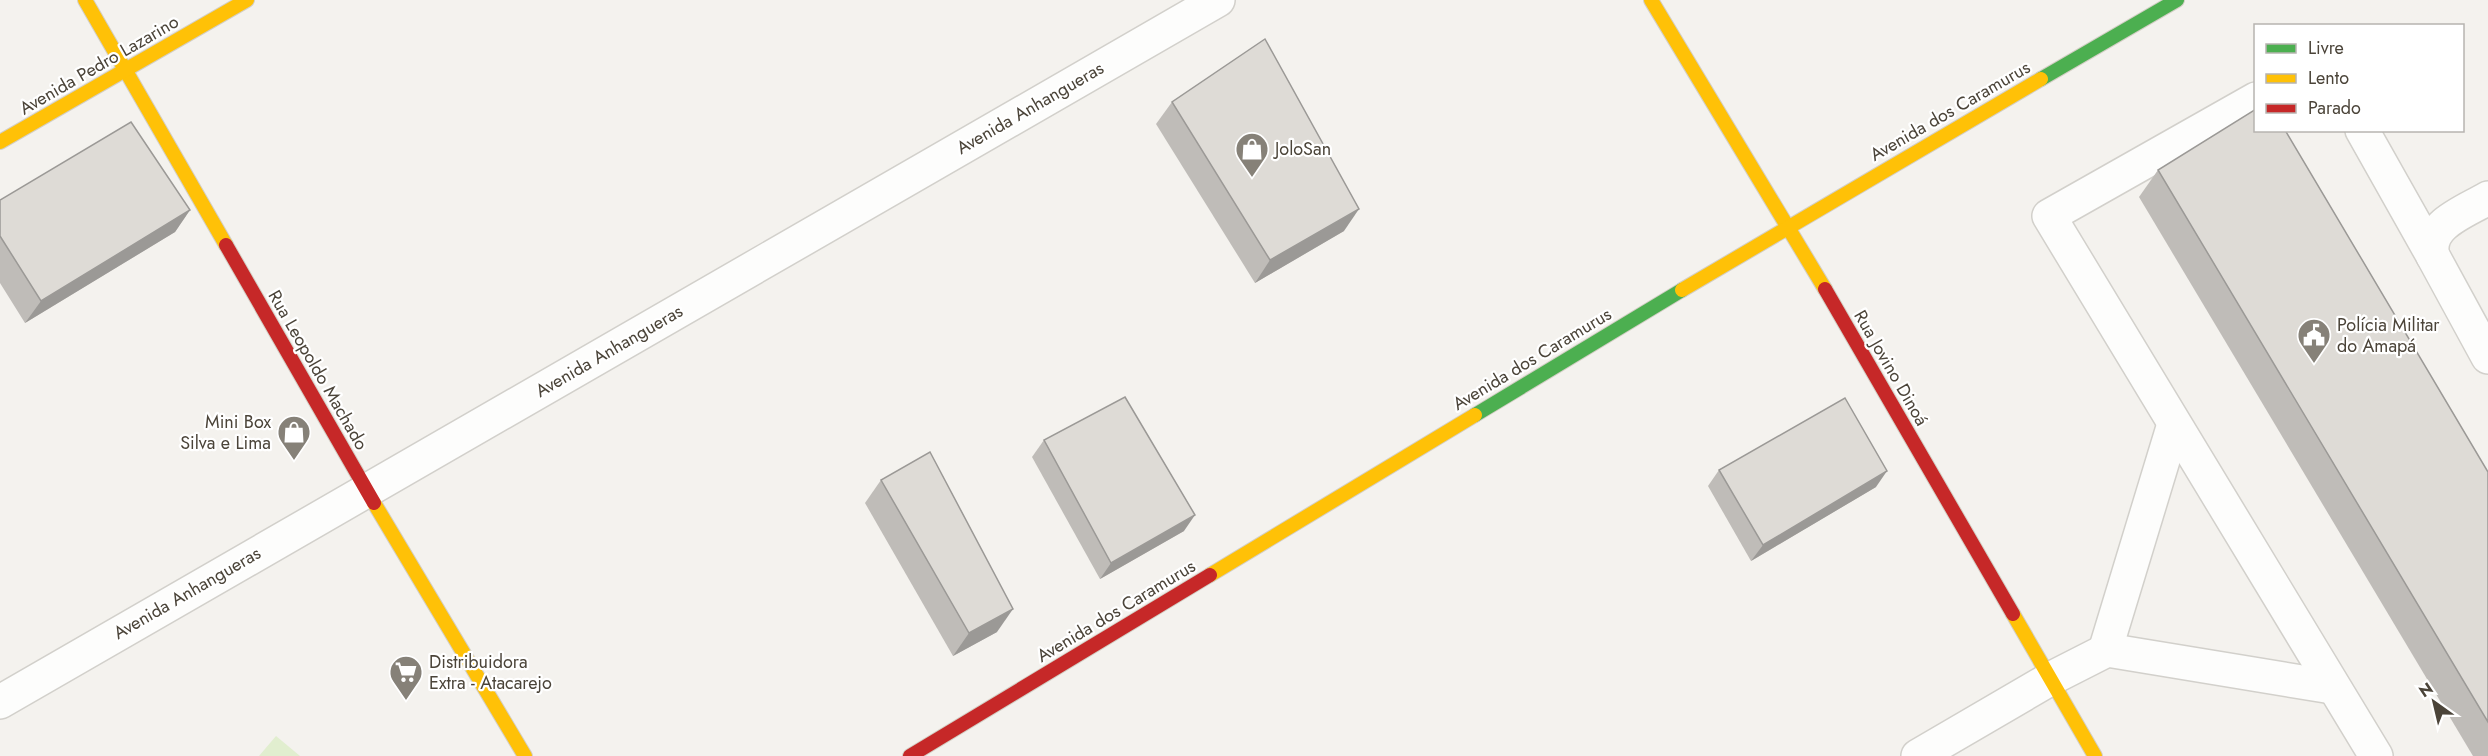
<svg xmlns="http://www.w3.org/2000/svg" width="2488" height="756" font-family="Jost,sans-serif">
  <rect width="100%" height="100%" fill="#f4f2ee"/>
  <polygon fill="#e1eecf" points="276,736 300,756 259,756"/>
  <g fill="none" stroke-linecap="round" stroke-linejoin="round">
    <defs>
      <g id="street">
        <polyline points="2256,99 2049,216 2376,756"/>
        <polyline points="2362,130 2433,256"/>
        <path d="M2488 198C2467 211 2424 225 2433 256L2488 357"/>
        <polyline points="2105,651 2174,424"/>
        <polyline points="0,702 1218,0"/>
        <polyline points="1918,756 2050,679 2107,650 2332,687"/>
      </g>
      <g id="fast">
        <polyline points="2041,79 2177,0"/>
        <polyline points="1475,415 1682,290"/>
      </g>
      <g id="slow">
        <polyline points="85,0 226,245"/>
        <polyline points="1651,0 1825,289"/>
        <polyline points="0,142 247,0"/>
        <polyline points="1682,290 2041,79"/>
        <polyline points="374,503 525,756"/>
        <polyline points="1210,575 1475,415"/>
        <polyline points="2013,614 2095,756"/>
      </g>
      <g id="jam">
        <polyline points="226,245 374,503"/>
        <polyline points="1825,289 2013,614"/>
        <polyline points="910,756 1210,575"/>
      </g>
    </defs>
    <use href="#street" stroke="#d2d0cb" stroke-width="36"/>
    <use href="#fast" stroke="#d3cfc5" stroke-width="16"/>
    <use href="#slow" stroke="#d3cfc5" stroke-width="16"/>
    <use href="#jam" stroke="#d3cfc5" stroke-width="16"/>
    <use href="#street" stroke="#fdfdfc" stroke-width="33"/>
    <use href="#fast" stroke="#4caf50" stroke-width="14"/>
    <use href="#slow" stroke="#ffc107" stroke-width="14"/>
    <use href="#jam" stroke="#c62828" stroke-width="14"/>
  </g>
  <g fill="#bfbcb8">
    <polygon points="1172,102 1344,231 1255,283 1156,124"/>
    <polygon points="2158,170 2488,472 2488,756 2473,756 2139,197"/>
    <polygon points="0,200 190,210 175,232 25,323 0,283"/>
    <polygon points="1044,440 1184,531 1100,579 1032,457"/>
    <polygon points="1719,470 1876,487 1751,561 1708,486"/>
    <polygon points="881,480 997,632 953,656 865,503"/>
  </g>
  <g fill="#9b9996">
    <polygon points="1359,209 1344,231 1255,283 1270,260"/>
    <polygon points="190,210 175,232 25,323 41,301"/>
    <polygon points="1887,471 1876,487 1751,561 1763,545"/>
    <polygon points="1195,515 1184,531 1100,579 1111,563"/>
    <polygon points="1013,609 997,632 953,656 969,633"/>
  </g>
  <g fill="#dedbd6" stroke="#9b9996" stroke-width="1.5">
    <polygon points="1265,39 1359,209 1270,260 1172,102"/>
    <polygon points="2256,109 2256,130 2285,130 2488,472 2488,722 2158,170"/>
    <polygon points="131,122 190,210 41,301 0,236 0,200"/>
    <polygon points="1125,397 1195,515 1111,563 1044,440"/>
    <polygon points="1845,398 1887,471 1763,545 1719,470"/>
    <polygon points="930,452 1013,609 969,633 881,480"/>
  </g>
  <defs>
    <symbol id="shop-pin" viewBox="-11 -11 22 30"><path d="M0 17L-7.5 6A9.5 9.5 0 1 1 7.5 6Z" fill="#868178" stroke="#fff"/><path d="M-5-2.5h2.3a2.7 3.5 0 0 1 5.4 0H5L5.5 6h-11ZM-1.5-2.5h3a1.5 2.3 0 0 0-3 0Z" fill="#fff"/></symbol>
    <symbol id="civic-pin" viewBox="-11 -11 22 30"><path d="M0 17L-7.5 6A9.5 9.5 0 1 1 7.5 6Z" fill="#868178" stroke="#fff"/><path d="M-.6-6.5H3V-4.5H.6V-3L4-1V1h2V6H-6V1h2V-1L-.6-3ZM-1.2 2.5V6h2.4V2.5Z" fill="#fff"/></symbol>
    <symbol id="supermarket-pin" viewBox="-11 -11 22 30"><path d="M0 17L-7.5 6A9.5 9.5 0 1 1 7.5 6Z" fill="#868178" stroke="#fff"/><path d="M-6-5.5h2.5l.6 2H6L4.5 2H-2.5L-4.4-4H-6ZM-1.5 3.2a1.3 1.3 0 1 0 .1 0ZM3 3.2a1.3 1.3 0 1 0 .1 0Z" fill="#fff"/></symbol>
  </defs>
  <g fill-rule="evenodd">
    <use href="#shop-pin" x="1233" y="130" width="38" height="52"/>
    <use href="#civic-pin" x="2295" y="316" width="38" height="52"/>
    <use href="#shop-pin" x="275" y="413" width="38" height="52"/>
    <use href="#supermarket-pin" x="387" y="653" width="38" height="52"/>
  </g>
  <g text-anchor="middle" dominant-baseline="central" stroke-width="4.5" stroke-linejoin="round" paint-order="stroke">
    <g font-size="18" fill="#4b4439" stroke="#fff">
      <text transform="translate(99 65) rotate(-30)">Avenida Pedro Lazarino</text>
      <text transform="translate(1030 108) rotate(-30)">Avenida Anhangueras</text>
      <text transform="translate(1950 111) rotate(-30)">Avenida dos Caramurus</text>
      <text transform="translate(609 351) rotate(-30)">Avenida Anhangueras</text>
      <text transform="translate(1532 359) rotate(-31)">Avenida dos Caramurus</text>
      <text transform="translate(1891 368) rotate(60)">Rua Jovino Dinoá</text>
      <text transform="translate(318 370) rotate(60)">Rua Leopoldo Machado</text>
      <text transform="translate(187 593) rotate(-30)">Avenida Anhangueras</text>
      <text transform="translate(1116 611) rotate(-31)">Avenida dos Caramurus</text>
    </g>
    <g font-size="18" fill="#4b4439" stroke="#fff" text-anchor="start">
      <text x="1275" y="149">JoloSan</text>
      <text x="2337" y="325">Polícia Militar<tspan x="2337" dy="21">do Amapá</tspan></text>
      <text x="271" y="422" text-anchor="end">Mini Box<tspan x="271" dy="21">Silva e Lima</tspan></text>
      <text x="429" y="662">Distribuidora<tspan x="429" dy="21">Extra - Atacarejo</tspan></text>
    </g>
  </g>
  <rect x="2254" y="24" width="210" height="108" fill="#ffffff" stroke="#b7b4b0" stroke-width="1.5"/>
  <rect x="2266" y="44" width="30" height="9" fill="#4caf50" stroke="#b7b4b0" stroke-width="1.5"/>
  <text x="2308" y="54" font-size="18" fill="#4b4439">Livre</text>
  <rect x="2266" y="74" width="30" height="9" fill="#ffc107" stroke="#b7b4b0" stroke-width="1.5"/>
  <text x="2308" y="84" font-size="18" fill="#4b4439">Lento</text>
  <rect x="2266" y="104" width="30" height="9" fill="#c62828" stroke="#b7b4b0" stroke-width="1.5"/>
  <text x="2308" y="114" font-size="18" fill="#4b4439">Parado</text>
  <g transform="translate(2434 702) rotate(326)" stroke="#ffffff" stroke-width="4.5" paint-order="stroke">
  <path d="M0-4.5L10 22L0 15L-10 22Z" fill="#4b4439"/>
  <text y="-9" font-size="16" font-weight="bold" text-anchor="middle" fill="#4b4439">N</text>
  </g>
</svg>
